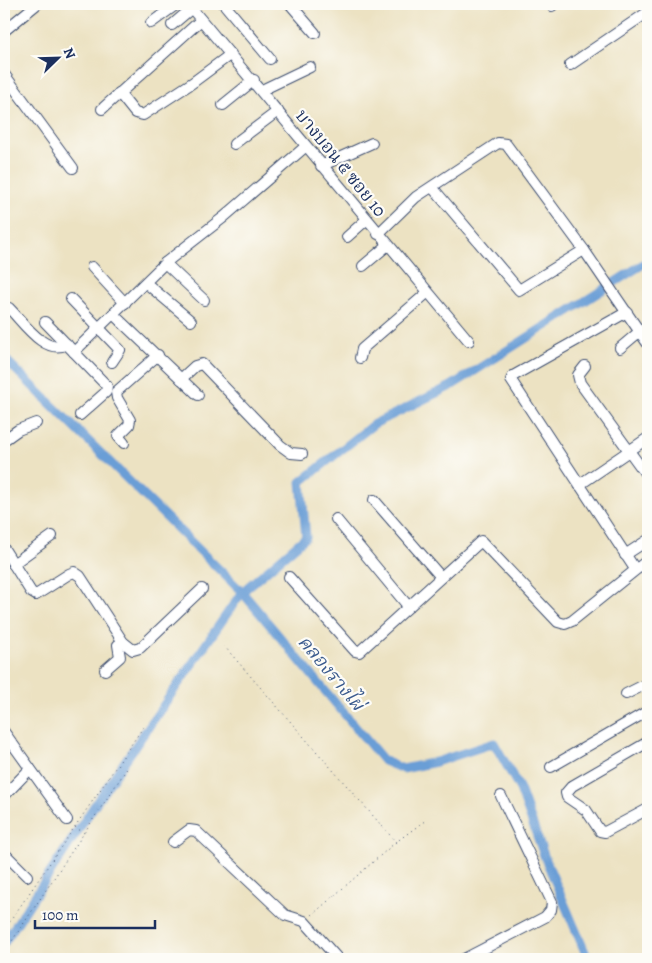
<svg xmlns="http://www.w3.org/2000/svg" width="652" height="963" font-family="Alegreya,'Noto Serif Thai',serif">
  <rect width="100%" height="100%" fill="#fdfcf7"/>
  <filter id="ink" filterUnits="userSpaceOnUse"><feTurbulence type="fractalNoise" baseFrequency=".02" numOctaves="2"/><feDisplacementMap in="SourceGraphic" scale="10" xChannelSelector="R" yChannelSelector="G"/><feConvolveMatrix kernelMatrix="1 2 1 2 8 2 1 2 1" color-interpolation-filters="sRGB"/></filter>
  <filter id="wash" filterUnits="userSpaceOnUse"><feTurbulence type="fractalNoise" baseFrequency=".0096" numOctaves="4" result="noise"/><feDisplacementMap in="SourceGraphic" scale="20" xChannelSelector="R" yChannelSelector="G"/><feGaussianBlur stdDeviation="1.12" result="paint"/><feColorMatrix in="noise" values="0 0 0 0 0 0 0 0 0 0 0 0 0 0 0 0 0 1.4 0 .05"/><feComposite in="paint" operator="in"/></filter>
  <g filter="url(#wash)">
    <rect width="100%" height="100%" fill="#ece2c2"/>
    <g fill="none" stroke-linecap="round" stroke-linejoin="round">
      <g stroke="#6b9ed6" stroke-width="9">
        <polyline points="4,358 242,592 384,761 403,769 436,762 494,743 520,789 545,858 588,959"/>
        <polyline points="4,943 100,797 242,592 306,537 301,482 374,424 451,386 648,261"/>
      </g>
    </g>
  </g>
  <g filter="url(#ink)">
    <g fill="none" stroke-linecap="round" stroke-linejoin="round">
      <defs>
        <g id="minor">
          <polyline points="188,4 469,341"/>
          <polyline points="224,4 270,59"/>
          <polyline points="290,4 315,33"/>
          <polyline points="551,4 552,6"/>
          <polyline points="151,23 177,4"/>
          <polyline points="172,25 192,8"/>
          <polyline points="4,31 37,4"/>
          <polyline points="570,65 648,12"/>
          <polyline points="4,74 73,168"/>
          <polyline points="262,90 310,67"/>
          <polyline points="119,93 135,113 143,115 192,83 231,54"/>
          <polyline points="223,105 254,80"/>
          <polyline points="102,109 201,20"/>
          <polyline points="234,144 278,111"/>
          <polyline points="321,166 372,143"/>
          <polyline points="432,187 519,290 584,250"/>
          <polyline points="378,234 416,197 498,143 506,144 584,250 648,344"/>
          <polyline points="347,237 366,220"/>
          <polyline points="165,263 204,300"/>
          <polyline points="363,266 388,245"/>
          <polyline points="92,267 125,303"/>
          <polyline points="146,283 191,321"/>
          <polyline points="71,299 120,350 112,362"/>
          <path d="M9 308C23 322 45 356 67 344"/>
          <polyline points="627,312 513,376 511,380 635,569"/>
          <polyline points="113,314 198,395"/>
          <polyline points="45,322 107,386 106,392 80,415"/>
          <polyline points="620,348 639,332"/>
          <polyline points="74,352 165,263 224,217 305,147"/>
          <polyline points="360,358 362,349 427,293"/>
          <polyline points="585,366 578,375 580,383 648,477"/>
          <polyline points="181,379 195,366 202,364 280,445 291,453 302,454"/>
          <polyline points="4,440 18,430 36,423"/>
          <polyline points="124,443 118,436 129,425 130,420 117,398 116,392 158,355"/>
          <polyline points="579,485 648,438"/>
          <polyline points="374,500 441,577"/>
          <polyline points="336,519 408,606"/>
          <polyline points="4,549 31,592 36,595 69,574 74,572 80,576 123,642 133,650 140,648 202,589"/>
          <polyline points="625,555 648,540"/>
          <polyline points="13,564 52,536"/>
          <polyline points="289,577 355,651 359,652 481,541 558,622 565,624 572,621 648,560"/>
          <polyline points="105,670 120,657 118,645 123,642"/>
          <polyline points="626,694 648,683"/>
          <polyline points="4,732 67,820"/>
          <polyline points="648,742 572,786 566,793 567,797 586,810 600,831 605,832 648,809"/>
          <polyline points="551,767 648,711"/>
          <polyline points="4,796 30,769"/>
          <polyline points="173,842 189,830 196,831 285,915 304,921 338,959"/>
          <polyline points="4,853 27,876"/>
          <polyline points="464,959 545,917 551,910 552,902 501,796"/>
        </g>
      </defs>
      <use href="#minor" stroke="#3a4a6d" stroke-width="12"/>
      <g stroke="#3a4a6d" stroke-width="1" stroke-dasharray="1 4" stroke-linecap="butt">
        <polyline points="224,646 396,842"/>
        <polyline points="75,827 84,833"/>
        <polyline points="312,915 396,842 426,820"/>
        <polyline points="4,930 144,726"/>
        <polyline points="4,953 128,767"/>
      </g>
      <use href="#minor" stroke="#fff" stroke-width="10"/>
    </g>
  </g>
  <g text-anchor="middle" dominant-baseline="central" stroke-width="4.5" stroke-linejoin="round" paint-order="stroke">
    <g font-size="18" fill="#1b2f5e" stroke="#fdfcf7">
      <text transform="translate(341 163) rotate(51)">บางบอน ๕ ซอย 10</text>
    </g>
    <g font-size="19" font-style="italic" fill="#3b5b8e" stroke="#fdfcf7">
      <text transform="translate(331 673) rotate(50)">คลองรางไผ่</text>
    </g>
  </g>
  <rect width="652" height="963" fill="none" stroke="#fdfcf7" stroke-width="20"/>
  <g transform="translate(58 58) rotate(67)" stroke="#fdfcf7" stroke-width="4" paint-order="stroke">
  <path d="M0-4L9 19L0 12L-9 19Z" fill="#1b2f5e"/>
  <text y="-8" font-size="14" font-weight="bold" text-anchor="middle" fill="#1b2f5e">N</text>
  </g>
  <path d="M35 920v8h120v-8" fill="none" stroke="#1b2f5e" stroke-width="2.5"/>
  <text x="42" y="920" font-size="15" fill="#1b2f5e" stroke="#fdfcf7" stroke-width="4" paint-order="stroke">100 m</text>
</svg>
